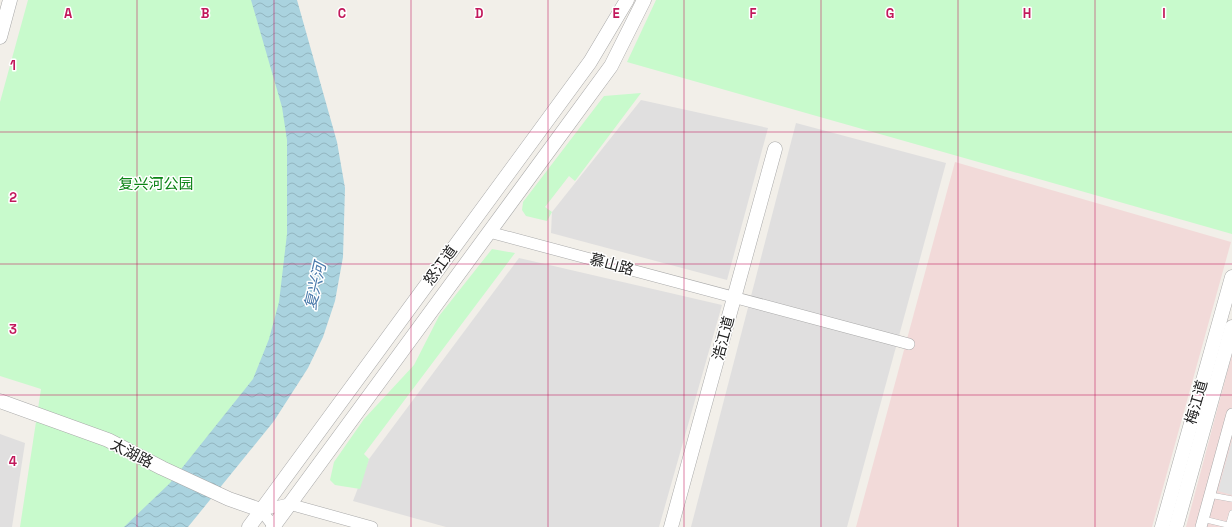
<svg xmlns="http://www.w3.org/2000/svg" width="1232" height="527" font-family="'Space Grotesk','Noto Sans SC',sans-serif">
  <defs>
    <pattern id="water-waves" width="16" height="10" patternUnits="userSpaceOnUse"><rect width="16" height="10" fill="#aad3df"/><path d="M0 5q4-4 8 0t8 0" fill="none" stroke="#92b5bf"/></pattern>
  </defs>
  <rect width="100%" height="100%" fill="#f2efe9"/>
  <g fill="#e0dfdf">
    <polygon points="641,100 768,128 727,280 551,233 552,212"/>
    <polygon points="796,123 946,163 847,527 691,527"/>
    <polygon points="519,258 722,305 659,527 446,527 353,501 369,459"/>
    <polygon points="0,434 25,443 12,527 0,527"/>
  </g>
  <g fill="#f2dad9">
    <polygon points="955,162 1231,242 1152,527 856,527"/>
    <polygon points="1232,354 1232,527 1186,527"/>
  </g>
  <g fill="#c8facc">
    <polygon points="28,0 271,0 317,179 282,347 183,527 20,527 41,389 0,376 0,102"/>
    <polygon points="656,0 1232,0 1232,234 627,62"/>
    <polygon points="641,93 575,181 569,176 545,207 552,212 547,221 526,216 522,210 523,202 604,96"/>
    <polygon points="492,249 515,253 364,454 369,459 360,489 335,485 330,480 334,462 364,419 414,365 439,316"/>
  </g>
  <polygon fill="#e2e2e2" points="1232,440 1232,495 1218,491"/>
  <polygon fill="url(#water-waves)" points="251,0 297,0 337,142 345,188 343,257 335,301 323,337 308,368 274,421 188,527 124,527 170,483 253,379 269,339 279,302 287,234 287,140 282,107"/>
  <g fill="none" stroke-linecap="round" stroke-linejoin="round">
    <defs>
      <g id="service">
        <polyline points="1210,495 1232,499"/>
        <polyline points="1203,519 1232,526"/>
        <polyline points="1228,527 1232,513"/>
      </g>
      <g id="minor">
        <polyline points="489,232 909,344"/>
        <polyline points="274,527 261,510 289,504 372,527"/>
        <polyline points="1201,527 1232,414"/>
      </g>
      <g id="tertiary">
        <polyline points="0,37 10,0"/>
        <polyline points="0,401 108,440 162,468 229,499 261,510"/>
        <polyline points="249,527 590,62 627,0"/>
        <polyline points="273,527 611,66 644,0"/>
        <polyline points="671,527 775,149"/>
        <polyline points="1162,527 1232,277"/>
        <polyline points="1176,527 1232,327"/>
      </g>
    </defs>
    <use href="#service" stroke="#a9a9a9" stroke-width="6"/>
    <use href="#minor" stroke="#a9a9a9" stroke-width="12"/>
    <use href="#tertiary" stroke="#a9a9a9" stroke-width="15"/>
    <use href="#service" stroke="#fff" stroke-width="5.5"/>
    <use href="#minor" stroke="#fff" stroke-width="11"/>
    <use href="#tertiary" stroke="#fff" stroke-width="14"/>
  </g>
  <path fill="none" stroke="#c2185b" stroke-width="1" stroke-opacity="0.55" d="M137 0V527M274 0V527M411 0V527M548 0V527M684 0V527M821 0V527M958 0V527M1095 0V527M0 132H1232M0 264H1232M0 395H1232"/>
  <g text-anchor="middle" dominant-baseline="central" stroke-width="3" stroke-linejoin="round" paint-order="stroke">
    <g font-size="15" fill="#0c8416" stroke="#fff">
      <text x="156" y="183">复兴河公园</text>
    </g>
    <g font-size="15" fill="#222" stroke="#fff">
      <text transform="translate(612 264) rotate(15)">慕山路</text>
      <text transform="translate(440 265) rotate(-54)">怒江道</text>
      <text transform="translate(723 338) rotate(-75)">浩江道</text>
      <text transform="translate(1196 402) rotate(-74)">梅江道</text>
      <text transform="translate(132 453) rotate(27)">太湖路</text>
    </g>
    <g font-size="16" font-style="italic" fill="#4a7aab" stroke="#fff">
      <text transform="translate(315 286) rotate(-77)">复兴河</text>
    </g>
  </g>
  <g font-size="13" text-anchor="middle" font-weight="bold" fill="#c2185b" stroke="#fff" stroke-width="3" stroke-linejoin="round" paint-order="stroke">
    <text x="68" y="18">A</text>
    <text x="205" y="18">B</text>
    <text x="342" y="18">C</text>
    <text x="479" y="18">D</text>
    <text x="616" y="18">E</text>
    <text x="753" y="18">F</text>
    <text x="890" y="18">G</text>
    <text x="1027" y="18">H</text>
    <text x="1164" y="18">I</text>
    <text x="13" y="70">1</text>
    <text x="13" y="202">2</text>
    <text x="13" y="334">3</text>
    <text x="13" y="466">4</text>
  </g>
</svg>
